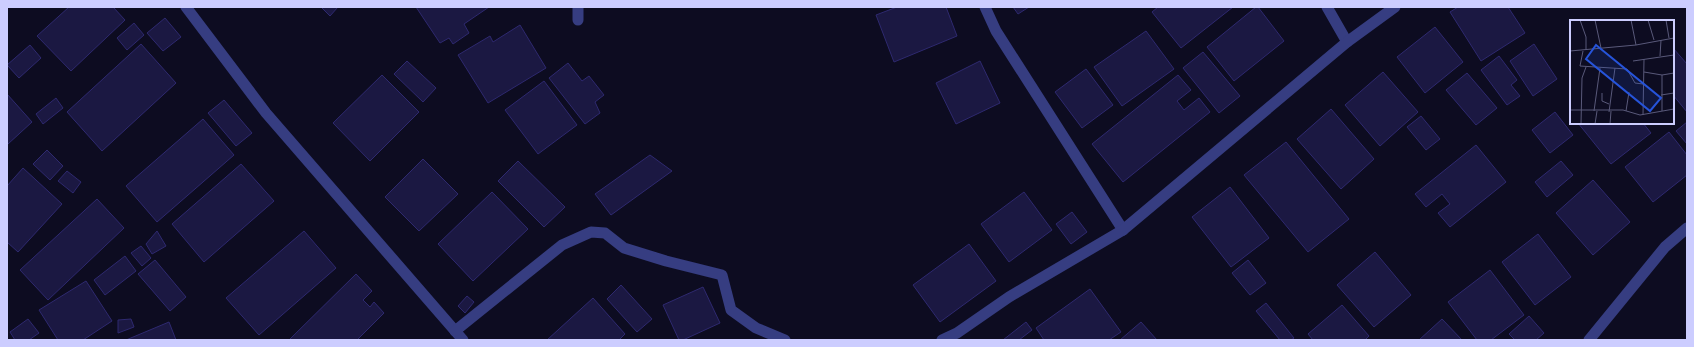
<svg xmlns="http://www.w3.org/2000/svg" width="1694" height="347" font-family="'Roboto Condensed',sans-serif">
  <rect width="100%" height="100%" fill="#0d0c21"/>
  <g fill="#1b1842" stroke="#2e296f">
    <polygon points="69,7 113,7 125,20 71,71 37,36"/>
    <polygon points="321,7 338,7 330,16"/>
    <polygon points="416,7 489,7 464,24 469,33 453,44 449,38 440,43"/>
    <polygon points="897,7 946,7 957,36 894,62 876,15"/>
    <polygon points="1013,7 1029,7 1018,14"/>
    <polygon points="1158,7 1233,7 1181,48 1152,12"/>
    <polygon points="1256,7 1258,7 1284,41 1234,81 1207,47"/>
    <polygon points="1458,7 1508,7 1525,33 1481,61 1450,12"/>
    <polygon points="165,18 181,37 163,51 147,33"/>
    <polygon points="134,23 144,35 127,50 117,38"/>
    <polygon points="520,25 546,68 488,103 458,55 490,36 493,42"/>
    <polygon points="1435,27 1463,62 1425,93 1397,57"/>
    <polygon points="1146,31 1174,69 1122,106 1094,67"/>
    <polygon points="141,44 176,83 102,151 67,112"/>
    <polygon points="1534,44 1557,79 1533,96 1510,61"/>
    <polygon points="30,45 41,58 19,78 7,65"/>
    <polygon points="1673,48 1687,64 1687,112 1673,95"/>
    <polygon points="1203,52 1240,96 1219,113 1183,68"/>
    <polygon points="1499,56 1517,80 1511,85 1520,96 1507,105 1481,70"/>
    <polygon points="407,61 436,88 423,102 394,74"/>
    <polygon points="980,61 1000,103 956,124 936,83"/>
    <polygon points="568,63 582,81 589,76 604,95 595,102 600,113 585,124 549,78"/>
    <polygon points="1086,69 1113,105 1082,128 1055,92"/>
    <polygon points="1383,72 1418,112 1380,146 1345,105"/>
    <polygon points="1467,73 1497,108 1476,125 1446,90"/>
    <polygon points="382,75 419,112 370,161 333,123"/>
    <polygon points="1178,75 1191,90 1177,101 1184,110 1199,98 1210,112 1123,182 1092,144"/>
    <polygon points="544,81 577,125 538,154 505,110"/>
    <polygon points="7,94 32,122 8,144 7,143"/>
    <polygon points="56,98 63,108 43,124 36,114"/>
    <polygon points="224,100 252,133 236,146 208,113"/>
    <polygon points="1331,109 1374,159 1341,189 1297,139"/>
    <polygon points="1555,112 1573,135 1550,153 1532,130"/>
    <polygon points="1421,116 1440,139 1426,150 1407,127"/>
    <polygon points="203,119 234,155 157,222 126,186"/>
    <polygon points="1687,122 1687,144 1676,131"/>
    <polygon points="1578,123 1643,123 1651,133 1611,164"/>
    <polygon points="1669,132 1687,155 1687,175 1653,202 1625,167"/>
    <polygon points="1286,142 1349,219 1308,252 1244,175"/>
    <polygon points="1476,145 1506,182 1450,227 1438,213 1450,204 1442,194 1426,207 1415,194"/>
    <polygon points="47,150 63,166 50,180 33,164"/>
    <polygon points="650,155 672,171 611,215 595,194"/>
    <polygon points="423,159 458,194 419,231 385,197"/>
    <polygon points="518,161 565,207 544,227 498,181"/>
    <polygon points="1561,161 1573,175 1547,197 1535,182"/>
    <polygon points="241,164 274,201 204,262 172,224"/>
    <polygon points="23,168 62,204 18,252 7,242 7,186"/>
    <polygon points="67,171 81,182 73,193 58,181"/>
    <polygon points="1593,180 1630,222 1593,255 1556,213"/>
    <polygon points="1230,187 1269,238 1231,267 1192,217"/>
    <polygon points="492,192 528,229 473,281 438,244"/>
    <polygon points="1024,192 1052,230 1009,262 981,224"/>
    <polygon points="97,199 124,228 48,300 20,270"/>
    <polygon points="1072,212 1087,232 1071,244 1056,224"/>
    <polygon points="157,231 166,246 152,254 146,244"/>
    <polygon points="304,231 336,268 259,335 226,298"/>
    <polygon points="1538,234 1571,277 1535,305 1502,262"/>
    <polygon points="969,244 996,281 940,322 913,285"/>
    <polygon points="141,246 151,258 142,266 131,253"/>
    <polygon points="1375,252 1411,295 1374,327 1337,285"/>
    <polygon points="125,256 136,271 105,295 94,280"/>
    <polygon points="155,260 186,297 170,311 138,274"/>
    <polygon points="1248,260 1266,283 1250,295 1232,273"/>
    <polygon points="1490,270 1524,315 1491,340 1477,340 1448,302"/>
    <polygon points="356,274 372,291 363,300 370,307 374,302 384,313 357,340 289,340"/>
    <polygon points="86,281 112,321 83,340 58,340 39,310"/>
    <polygon points="621,285 652,319 637,332 607,299"/>
    <polygon points="703,287 720,323 683,340 679,340 663,305"/>
    <polygon points="1090,289 1121,332 1109,340 1044,340 1036,328"/>
    <polygon points="467,296 474,302 465,313 458,306"/>
    <polygon points="593,298 625,334 619,340 547,340"/>
    <polygon points="1266,303 1294,338 1291,340 1280,340 1256,311"/>
    <polygon points="1342,305 1369,336 1365,340 1313,340 1308,334"/>
    <polygon points="1529,316 1544,333 1536,340 1515,340 1509,334"/>
    <polygon points="28,319 39,333 29,340 15,340 10,332"/>
    <polygon points="131,319 134,327 118,333 118,320"/>
    <polygon points="1442,319 1462,340 1419,340"/>
    <polygon points="169,322 176,340 126,340"/>
    <polygon points="1026,322 1032,330 1019,340 1003,340"/>
    <polygon points="1141,322 1157,340 1120,340"/>
  </g>
  <g fill="none" stroke-linecap="round" stroke-linejoin="round">
    <g stroke="#363d81" stroke-width="11">
      <polyline points="186,7 266,113 463,340"/>
      <polyline points="578,7 578,20"/>
      <polyline points="985,7 996,31 1123,230"/>
      <polyline points="1327,7 1347,42"/>
      <polyline points="455,331 562,245 591,232 605,233 624,248 666,261 722,275 731,310 756,328 785,340"/>
      <polyline points="942,340 957,333 1009,297 1123,230 1347,42 1395,7"/>
      <polyline points="1589,340 1665,247 1687,228"/>
    </g>
  </g>
  <g transform="translate(1570 20)">
    <rect width="104" height="104" fill="#0d0c21"/>
    <path fill="none" stroke="#59597a" stroke-width="1" d="M10 0 16 17V30M25 0 31 28M61 0 66 25M78 0 84 20M96 0 99 18M0 31 66 25 104 18M13 31 10 46 57 49 65 63 73 64M90 36 91 20M63 41 104 35M74 52 92 55 104 53M92 55V91M32 73V81L39 84M91 75 104 73M0 90H53L70 95 104 89M24 91 30 48M56 91 59 72M39 92 45 48M73 95 74 39M11 104 12 58 16 47M25 104 27 91M40 104 41 91"/>
    <path fill="#2654da" fill-opacity="0.15" stroke="#2654da" stroke-width="2" d="M26 25 91 78 80 91 16 39Z"/>
    <rect width="104" height="104" fill="none" stroke="#cccdff" stroke-width="2"/>
  </g>
  <rect width="1694" height="347" fill="none" stroke="#cccdff" stroke-width="16"/>
</svg>
